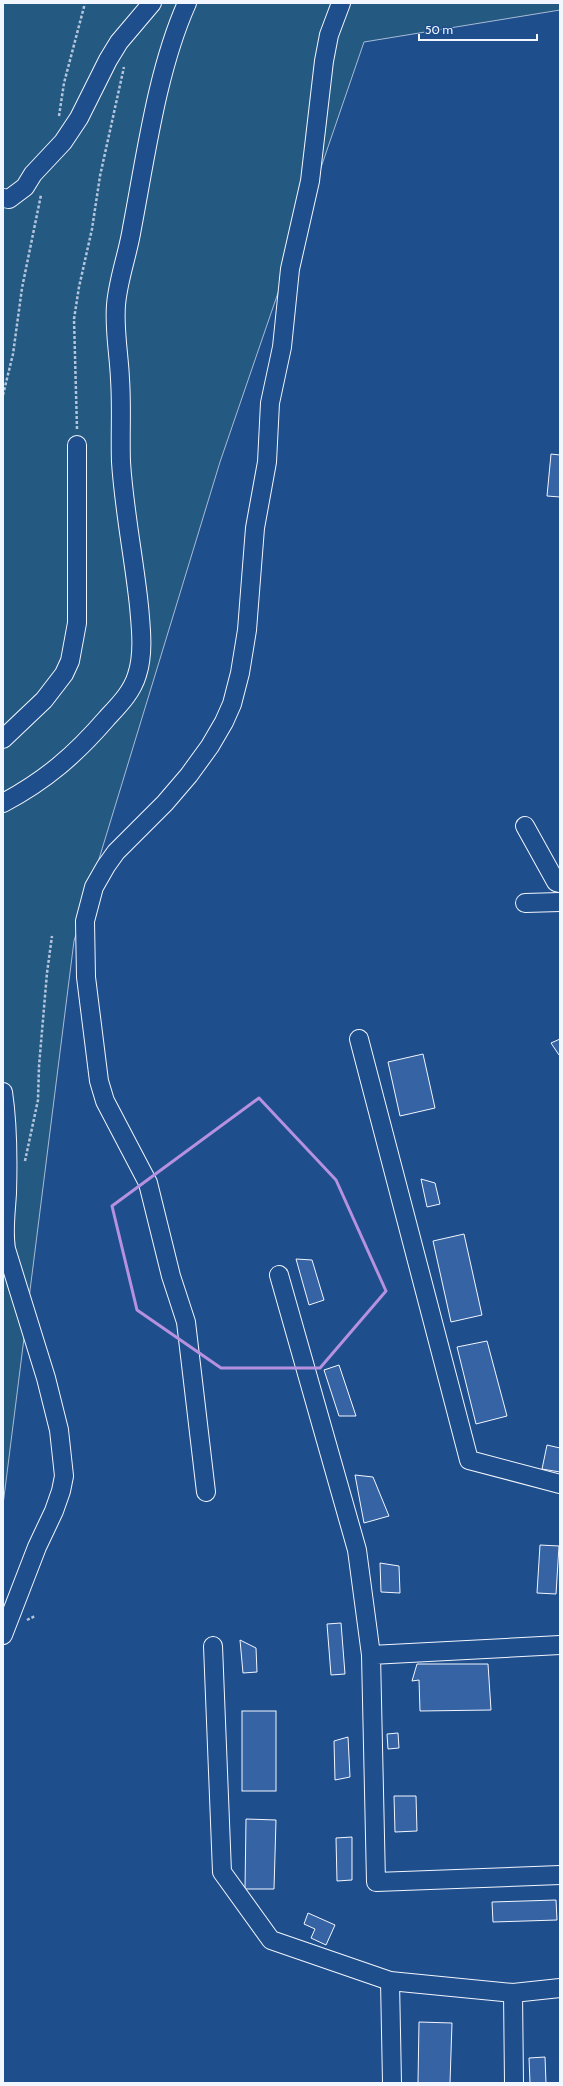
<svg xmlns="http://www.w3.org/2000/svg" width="563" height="2086" font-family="Cabin,sans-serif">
  <rect width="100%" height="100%" fill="#1f4e8c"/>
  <polygon fill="#245a82" stroke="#a8bbd7" points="3,3 560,3 560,10 364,42 220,462 74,941 3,1505"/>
  <g fill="#3563a3" stroke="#f2f6ff">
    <polygon points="551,454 560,455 560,497 547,496"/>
    <polygon points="560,1039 560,1054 559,1055 551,1043"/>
    <polygon points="423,1054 435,1108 400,1116 388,1062"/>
    <polygon points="421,1179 435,1183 440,1204 427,1207"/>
    <polygon points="464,1234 482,1315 451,1322 433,1241"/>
    <polygon points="296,1259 312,1260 324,1300 309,1305"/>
    <polygon points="487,1341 507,1416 476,1424 457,1347"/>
    <polygon points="339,1365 356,1416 339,1416 324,1370"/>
    <polygon points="547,1445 560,1448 560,1472 542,1469"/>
    <polygon points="355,1475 373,1477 389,1516 364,1523"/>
    <polygon points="540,1545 559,1546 556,1594 537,1593"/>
    <polygon points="380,1563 399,1566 400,1593 381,1592"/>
    <polygon points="341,1623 345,1674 331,1675 327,1624"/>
    <polygon points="240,1640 256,1648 257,1672 243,1673"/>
    <polygon points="417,1664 488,1664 491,1710 420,1711 419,1680 412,1681"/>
    <rect x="242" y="1711" width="34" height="80"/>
    <polygon points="398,1733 399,1748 388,1749 387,1734"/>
    <polygon points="348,1737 350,1777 335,1780 334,1741"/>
    <polygon points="394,1796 416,1796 417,1831 395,1832"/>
    <polygon points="246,1819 276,1820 274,1889 245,1889"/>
    <polygon points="352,1837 352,1880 337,1881 336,1838"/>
    <polygon points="556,1900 557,1920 493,1922 492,1902"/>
    <polygon points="308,1913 335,1925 326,1945 311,1938 315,1929 304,1924"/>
    <polygon points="419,2022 452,2023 450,2083 418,2083"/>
    <polygon points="545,2057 546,2083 530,2083 529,2058"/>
  </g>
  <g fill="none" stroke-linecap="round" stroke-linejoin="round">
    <defs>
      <g id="minor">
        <polyline points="3,198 9,199 25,187 33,174 63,142 79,118 108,60 119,42 152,3"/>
        <polyline points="3,739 44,700 64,674 70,661 77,623 77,445"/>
        <path d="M3 803C46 780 75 755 107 718 119 705 132 692 137 675 144 654 141 628 139 606 134 558 124 510 121 462 120 435 122 407 120 379 119 354 114 330 116 305 118 279 128 254 132 228 146 155 157 70 187 3"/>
        <polyline points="525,826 556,882 560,883"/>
        <polyline points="525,903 560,902"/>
        <polyline points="359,1039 469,1460 560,1484"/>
        <path d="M3 1092C8 1125 8 1160 7 1193 6 1212 3 1230 6 1249L46 1378 59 1430 64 1476 61 1491 54 1511 37 1547 3 1635"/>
        <polyline points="279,1275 357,1550 371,1655"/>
        <polyline points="206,1492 186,1322 171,1276 148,1183 105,1101 99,1081 86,977 85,921 94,887 106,866 116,852 165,803 189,775 210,746 224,722 232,704 240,673 247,630 255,528 267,462 270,403 282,347 290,269 310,181 324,61 329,35 341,3"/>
        <polyline points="560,1645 371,1655 376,1882 560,1875"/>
        <polyline points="213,1646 222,1872 271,1940 390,1981 513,1993"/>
        <polyline points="390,1981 392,2083"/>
        <polyline points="514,2083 513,1993 560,1988"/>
      </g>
    </defs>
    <use href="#minor" stroke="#f2f6ff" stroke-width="20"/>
    <g stroke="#b3c4dc" stroke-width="2.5" stroke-dasharray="3 2" stroke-linecap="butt">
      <polyline points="59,116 64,83 85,3"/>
      <polyline points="3,395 13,354 22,288 41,195"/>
      <polyline points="77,429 74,319 79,287 92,229 100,176 124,67"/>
      <polyline points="25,1161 38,1100 39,1066 47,973 52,936"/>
      <polyline points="27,1620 35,1616"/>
    </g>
    <use href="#minor" stroke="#1f4e8c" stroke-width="18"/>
  </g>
  <path fill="none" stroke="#b691df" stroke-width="3" stroke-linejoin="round" d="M259 1098 336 1180 386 1291 320 1368H221L137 1310 112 1206Z"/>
  <rect width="563" height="2086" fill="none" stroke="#f2f6ff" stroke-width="8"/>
  <path d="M419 34v6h118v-6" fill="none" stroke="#f2f6ff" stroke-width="2"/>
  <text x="425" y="34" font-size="12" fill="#f2f6ff" stroke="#1f4e8c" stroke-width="3" paint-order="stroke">50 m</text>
</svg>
